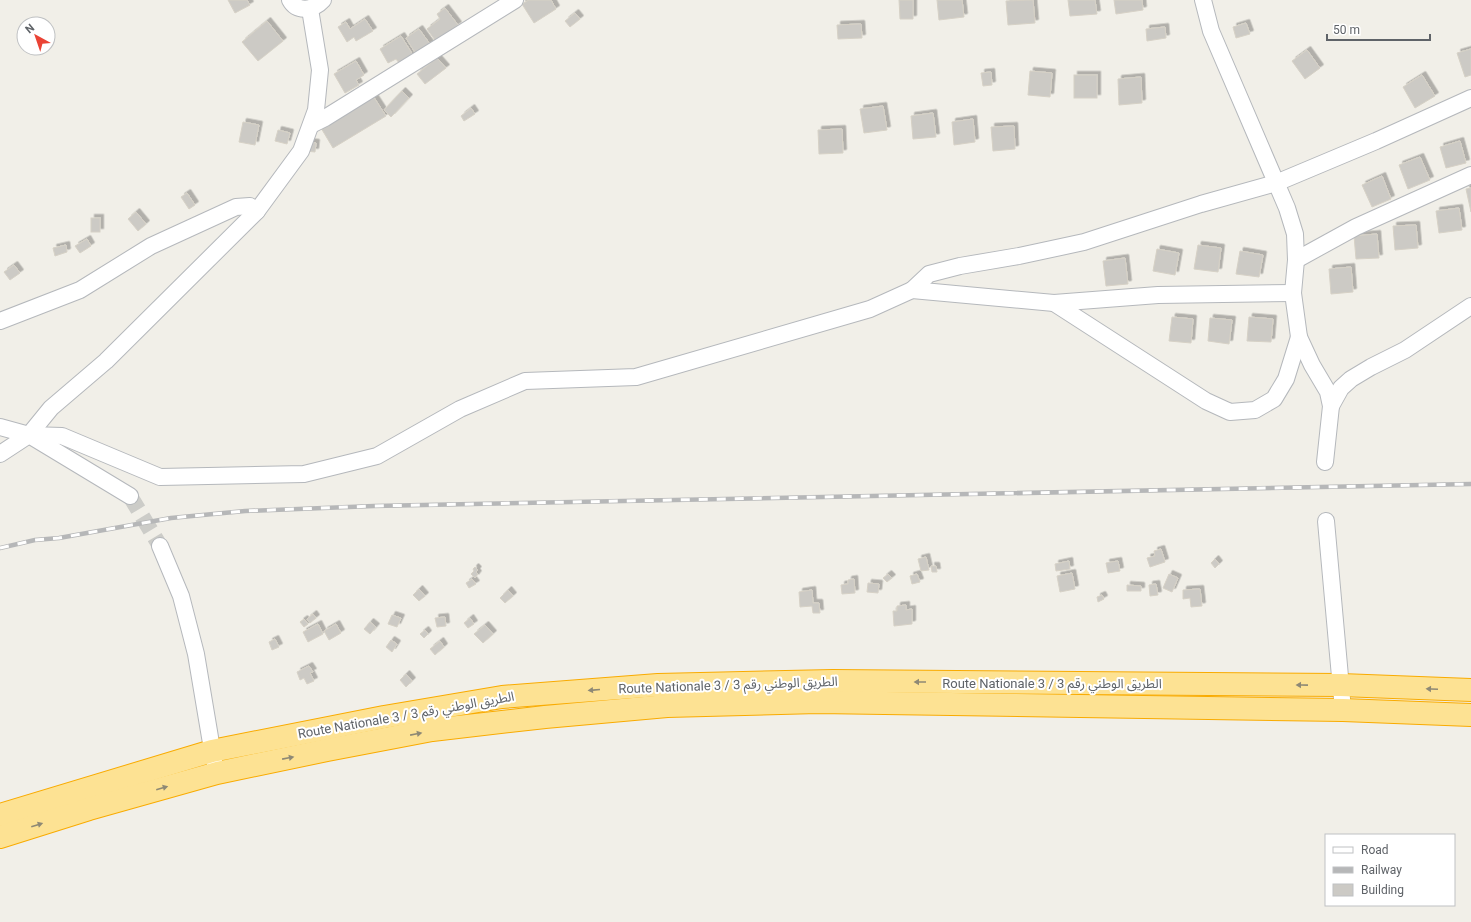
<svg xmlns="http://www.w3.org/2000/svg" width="1471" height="922" font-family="Roboto,'Noto Sans Arabic',sans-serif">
  <defs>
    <filter id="shadow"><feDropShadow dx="3.5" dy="-3.5" stdDeviation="0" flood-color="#0004"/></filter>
  </defs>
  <rect width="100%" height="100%" fill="#f1efe8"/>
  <g fill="#cccac5" stroke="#d6d1c6" filter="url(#shadow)">
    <polygon points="228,0 247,0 250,5 235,13"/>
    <polygon points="529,0 551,0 556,9 534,23 522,4"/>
    <polygon points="899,0 913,0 913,19 900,19"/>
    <polygon points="937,0 962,0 964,17 939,20"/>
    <polygon points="1033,0 1035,23 1008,25 1006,1"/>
    <polygon points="1068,0 1095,0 1097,14 1070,16"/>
    <polygon points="1114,0 1142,0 1143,10 1116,14"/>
    <polygon points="445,8 458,25 451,30 452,32 437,43 427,29 440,19 437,14"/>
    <polygon points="575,13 580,19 570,27 565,21"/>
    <polygon points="365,19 373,31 356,41 354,37 347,42 338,27 346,22 350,29"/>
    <polygon points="267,21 283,41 258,61 242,42"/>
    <polygon points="1246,23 1250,34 1236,38 1233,27"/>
    <polygon points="861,24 862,38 838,39 837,25"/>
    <polygon points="1165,27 1166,38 1147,41 1146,29"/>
    <polygon points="419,29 430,44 416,54 406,38"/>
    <polygon points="401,36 413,55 399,63 396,59 388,63 380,49"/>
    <polygon points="1471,49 1471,75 1465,77 1457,53"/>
    <polygon points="1307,50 1320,68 1305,79 1292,61"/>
    <polygon points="437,58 446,68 425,84 417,74"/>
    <polygon points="356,61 364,75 356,80 359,85 345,93 334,74"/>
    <polygon points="1030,71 1052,73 1050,97 1028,95"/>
    <polygon points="991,72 992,85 983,86 981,73"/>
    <rect x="1074" y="75" width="23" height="23"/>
    <polygon points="1422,75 1435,96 1415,108 1403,87"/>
    <polygon points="1141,77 1142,103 1119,105 1118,79"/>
    <polygon points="402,91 409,98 391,117 384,110"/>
    <polygon points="373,96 386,116 333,148 321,128"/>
    <polygon points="883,106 887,130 864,133 860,109"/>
    <polygon points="471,108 475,114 464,121 461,116"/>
    <polygon points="933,113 936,137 913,139 911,116"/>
    <polygon points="973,119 975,142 954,145 952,122"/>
    <polygon points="243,122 259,125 255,145 239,142"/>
    <polygon points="1014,126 1015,149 993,151 991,127"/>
    <polygon points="842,129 843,153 819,154 818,130"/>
    <polygon points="278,130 290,133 287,144 275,141"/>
    <polygon points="1460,141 1466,163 1446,168 1440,147"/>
    <polygon points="306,142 316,143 315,152 305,151"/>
    <polygon points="1420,157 1430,180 1408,189 1399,165"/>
    <polygon points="1382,176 1391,199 1372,207 1362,185"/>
    <polygon points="1471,188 1471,212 1466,189"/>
    <polygon points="187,193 195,205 189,209 181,197"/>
    <polygon points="1459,208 1462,230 1439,233 1436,211"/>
    <polygon points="136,212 146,224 138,231 128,219"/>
    <rect x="91" y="218" width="9" height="14"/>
    <polygon points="1416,225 1418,248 1395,250 1393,226"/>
    <polygon points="1377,234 1379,258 1356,259 1354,236"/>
    <polygon points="87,239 91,246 80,253 75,246"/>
    <polygon points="66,245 67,252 55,256 53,248"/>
    <polygon points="1198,245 1221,248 1218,272 1194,269"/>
    <polygon points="1157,249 1179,253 1175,275 1153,271"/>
    <polygon points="1240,251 1263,255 1259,277 1236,274"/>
    <polygon points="1125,258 1128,284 1106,286 1103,261"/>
    <polygon points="14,265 20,273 10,280 4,272"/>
    <polygon points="1351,267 1353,292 1331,294 1329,269"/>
    <polygon points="1172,317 1193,319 1191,343 1169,341"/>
    <polygon points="1249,317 1273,319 1271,342 1247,341"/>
    <polygon points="1210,318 1232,320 1229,344 1208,341"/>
    <polygon points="1161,549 1165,562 1150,567 1147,558 1155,556 1154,551"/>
    <polygon points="926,557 929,570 921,571 918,559"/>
    <polygon points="1215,559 1219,564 1215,568 1211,563"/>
    <polygon points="1069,561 1070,569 1056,571 1055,564"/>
    <polygon points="1118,561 1120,571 1108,573 1106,563"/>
    <polygon points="931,566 936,566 937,572 932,572"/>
    <polygon points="475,567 478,570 476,572 478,574 475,578 471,574 474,571 473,569"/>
    <polygon points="1072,573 1075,589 1060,592 1057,576"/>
    <polygon points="888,574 892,578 887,582 883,578"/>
    <polygon points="917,574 920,582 912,584 910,576"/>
    <polygon points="1169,574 1178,578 1172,592 1163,588"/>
    <polygon points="472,579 476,584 469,588 466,583"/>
    <polygon points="854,579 855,593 842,594 841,585 848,584 848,580"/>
    <polygon points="868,583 879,584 878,593 867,592"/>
    <polygon points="1156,584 1158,595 1150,596 1149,585"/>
    <polygon points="1127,585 1141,586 1141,591 1127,591"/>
    <polygon points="419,589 425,596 419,601 413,595"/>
    <polygon points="1200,589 1202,606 1191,607 1190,598 1183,599 1183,590"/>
    <polygon points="508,590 513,596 505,603 500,598"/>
    <polygon points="812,590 813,603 819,603 820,613 813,613 812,606 800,607 799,592"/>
    <polygon points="1102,595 1104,599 1098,602 1097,597"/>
    <polygon points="906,605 906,610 912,609 912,624 894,626 893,611 897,611 897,606"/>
    <polygon points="313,614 316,618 310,623 307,619"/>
    <polygon points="392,615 401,618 397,627 388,624"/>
    <polygon points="445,617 446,626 437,627 435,618"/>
    <polygon points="470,618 474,624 468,628 464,623"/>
    <polygon points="304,619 308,624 304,627 300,622"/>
    <polygon points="370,622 376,627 370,634 364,629"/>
    <polygon points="318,624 323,634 308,642 303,632"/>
    <polygon points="336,624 341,633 329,640 324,631"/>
    <polygon points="485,625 493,634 483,643 474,634"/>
    <polygon points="425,630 428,634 424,638 420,634"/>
    <polygon points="275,639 279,647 272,650 269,642"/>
    <polygon points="391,640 397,644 392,652 386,647"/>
    <polygon points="440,641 444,647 435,655 430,649"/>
    <polygon points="309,666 313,672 310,673 314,681 307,684 304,678 300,680 297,672"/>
    <polygon points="406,674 412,681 406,687 400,680"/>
  </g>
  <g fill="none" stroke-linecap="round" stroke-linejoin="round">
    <polyline stroke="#ccccc8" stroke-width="16" stroke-dasharray="16 8" stroke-linecap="butt" points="130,496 160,546"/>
    <defs>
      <g id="minor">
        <path d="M290 0C297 13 314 10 323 0"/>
        <polyline points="1203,0 1211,31 1287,208 1295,234 1296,260 1293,293 1299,337 1312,365 1328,392 1331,406 1325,462"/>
        <polyline points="311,125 325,118 515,0"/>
        <polyline points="1296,260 1356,227 1471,175"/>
        <polyline points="912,290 1054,303 1158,295 1293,293"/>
        <polyline points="1054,303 1206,401 1230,412 1255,410 1274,399 1286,379 1299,337"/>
        <polyline points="0,321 80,290 151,246 236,207 250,206 257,211"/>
        <polyline points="1331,406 1341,388 1351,379 1371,367 1405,350 1471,306"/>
        <polyline points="0,427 29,435 130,496"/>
        <polyline points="29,435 51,408 106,361 257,211 301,151 316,110 320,70 310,9"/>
        <polyline points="0,454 29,435 62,436 160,477 304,474 377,456 460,409 525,381 636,377 870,309 912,290 929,274 960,266 1019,256 1084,242 1201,204 1276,183 1376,141 1471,98"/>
        <polyline points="1326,521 1343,710"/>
        <polyline points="160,546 181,596 196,654 214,761"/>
      </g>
      <g id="highway">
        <polyline points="0,815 212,751 384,717 502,697 658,685 833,681 1341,685 1471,690"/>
        <polyline points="0,837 89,809 217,773 327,750 432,730 545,717 667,706 818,702 1343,710 1471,715"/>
      </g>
    </defs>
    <use href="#minor" stroke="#b5b8bc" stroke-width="18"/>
    <use href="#highway" stroke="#f9ab00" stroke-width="24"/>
    <use href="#minor" stroke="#fff" stroke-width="16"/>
    <use href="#highway" stroke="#fde293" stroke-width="22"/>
    <defs>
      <polyline id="rail" points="0,548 35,540 59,538 171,518 245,511 374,506 1471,484"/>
    </defs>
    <use href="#rail" stroke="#b6b7b8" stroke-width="4.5"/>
    <use href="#rail" stroke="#fff" stroke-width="3" stroke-dasharray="9" stroke-linecap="butt"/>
  </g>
  <defs><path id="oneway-solid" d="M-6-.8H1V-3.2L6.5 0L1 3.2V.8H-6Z"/></defs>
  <g fill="#8e8975">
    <use href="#oneway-solid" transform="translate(920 682) rotate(-180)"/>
    <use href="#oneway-solid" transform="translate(1302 685) rotate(-179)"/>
    <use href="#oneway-solid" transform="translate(1432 689) rotate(-178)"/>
    <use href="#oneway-solid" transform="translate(594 690) rotate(175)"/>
    <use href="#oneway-solid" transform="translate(416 734) rotate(-11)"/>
    <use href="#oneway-solid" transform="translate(288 758) rotate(-11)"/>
    <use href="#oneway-solid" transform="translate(162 788) rotate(-16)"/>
    <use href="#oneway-solid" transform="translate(37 825) rotate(-17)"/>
  </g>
  <g text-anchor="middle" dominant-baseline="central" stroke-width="4" stroke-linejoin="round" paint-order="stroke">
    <g font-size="13" fill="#5f6368" stroke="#fff">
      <text x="1052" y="683">Route Nationale 3 / الطريق الوطني رقم 3</text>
      <text transform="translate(728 685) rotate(-2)">Route Nationale 3 / الطريق الوطني رقم 3</text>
      <text transform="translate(406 715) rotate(-10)">Route Nationale 3 / الطريق الوطني رقم 3</text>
    </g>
  </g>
  <rect x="1325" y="834" width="130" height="72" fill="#ffffff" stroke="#bfc1c3"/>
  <rect x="1333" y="847" width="20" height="6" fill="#ffffff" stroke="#bfc1c3"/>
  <text x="1361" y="854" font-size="12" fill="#5f6368">Road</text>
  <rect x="1333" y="867" width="20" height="6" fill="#b6b7b8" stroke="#bfc1c3"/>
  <text x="1361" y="874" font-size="12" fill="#5f6368">Railway</text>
  <rect x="1333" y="884" width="20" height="12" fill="#cccac5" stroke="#bfc1c3"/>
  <text x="1361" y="894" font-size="12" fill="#5f6368">Building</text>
  <g transform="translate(36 36) rotate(320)"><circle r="19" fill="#ffffff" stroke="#bfc1c3"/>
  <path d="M0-3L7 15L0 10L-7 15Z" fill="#ea4335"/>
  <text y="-6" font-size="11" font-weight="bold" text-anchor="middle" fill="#5f6368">N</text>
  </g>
  <path d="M1327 34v6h103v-6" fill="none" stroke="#5f6368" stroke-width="2"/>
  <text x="1333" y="34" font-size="12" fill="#5f6368" stroke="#ffffff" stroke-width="3" paint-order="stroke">50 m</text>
</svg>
